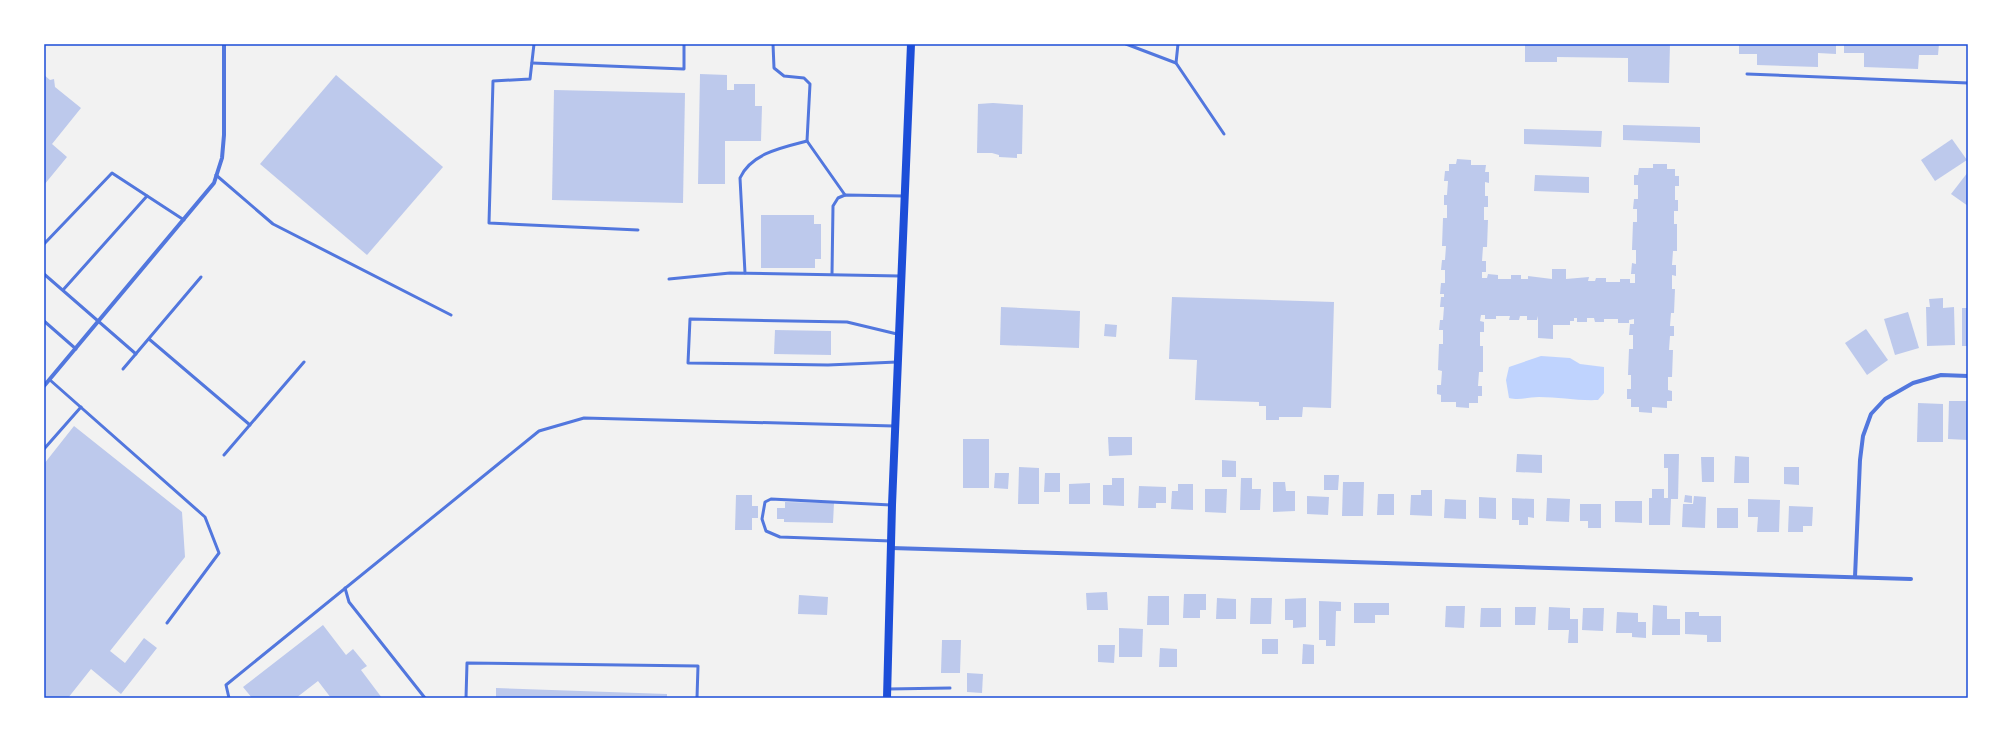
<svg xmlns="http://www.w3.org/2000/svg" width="2012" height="742" font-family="'Sofia Sans Condensed',sans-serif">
  <rect width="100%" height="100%" fill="#f2f2f2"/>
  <path fill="#bfd3fe" d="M1541 356 1570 358 1580 364 1604 367V393L1598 400C1578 401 1559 397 1539 397 1528 397 1520 401 1509 398L1506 380 1509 367Z"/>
  <g fill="#bdc9ec">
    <polygon points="1525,44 1670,44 1669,83 1628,82 1628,58 1557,57 1557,62 1525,62"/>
    <polygon points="1739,44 1836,44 1836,54 1818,53 1818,67 1757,65 1757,54 1739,54"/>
    <polygon points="1844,44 1939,44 1938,55 1919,55 1918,69 1864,67 1864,53 1844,53"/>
    <polygon points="700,74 727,75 727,90 734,90 734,84 755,84 755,106 762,106 761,141 725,141 725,184 698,184"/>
    <polygon points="44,75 50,80 54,79 55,87 81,108 52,144 67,157 44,185"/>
    <polygon points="336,75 443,167 367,255 260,164"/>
    <polygon points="554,90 685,93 683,203 552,200"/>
    <polygon points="993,103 1023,105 1022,154 1017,154 1017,158 999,157 999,155 992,153 977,153 978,104"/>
    <polygon points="1623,125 1700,127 1700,143 1623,140"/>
    <polygon points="1524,129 1602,131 1601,147 1524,144"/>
    <polygon points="1952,139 1967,160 1935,181 1921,160"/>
    <polygon points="1457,159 1471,160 1471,165 1486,165 1485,172 1489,172 1489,183 1485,182 1485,196 1488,196 1488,207 1484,207 1484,220 1488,220 1487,247 1483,247 1482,261 1486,261 1486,272 1482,272 1482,278 1487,278 1488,274 1498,275 1498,279 1511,279 1511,275 1521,275 1521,279 1528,279 1528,276 1552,279 1552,269 1566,269 1566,279 1589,277 1588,281 1595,281 1596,278 1606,278 1606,282 1620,282 1620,279 1630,279 1630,283 1635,283 1635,274 1631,274 1632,263 1636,264 1636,250 1632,250 1633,222 1637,222 1637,209 1633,209 1634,199 1638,199 1638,185 1634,185 1634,175 1638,175 1639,168 1653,168 1653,164 1667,164 1667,169 1675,169 1675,176 1679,176 1679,186 1675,186 1675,200 1678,200 1678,211 1674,211 1674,224 1677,224 1677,251 1673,251 1672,265 1676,265 1676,276 1672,275 1672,289 1675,289 1674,313 1671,313 1670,326 1674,326 1674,336 1670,336 1669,350 1673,350 1672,377 1668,377 1668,390 1672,391 1672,401 1667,401 1667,408 1652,407 1652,413 1639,412 1639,407 1631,407 1631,399 1627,399 1627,389 1631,389 1631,375 1628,375 1629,349 1633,349 1633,335 1629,335 1630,324 1634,324 1634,319 1629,320 1629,323 1618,323 1618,319 1604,319 1604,322 1595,322 1594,318 1587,318 1587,322 1577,322 1577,318 1574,318 1574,321 1570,321 1570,325 1553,325 1553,339 1538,338 1538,316 1537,320 1527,320 1527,316 1520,316 1519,320 1509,320 1510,316 1496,316 1496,319 1485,319 1485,315 1481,315 1480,321 1484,322 1484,332 1480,332 1480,346 1483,346 1483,372 1479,372 1478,386 1482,386 1482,396 1478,396 1478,403 1469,403 1469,408 1456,407 1456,402 1441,402 1441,395 1437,394 1437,385 1441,385 1442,371 1438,370 1439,344 1443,344 1443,330 1439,330 1440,320 1443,320 1444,307 1440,307 1441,297 1444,297 1444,294 1440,294 1441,283 1445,283 1445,270 1441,270 1442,260 1445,260 1446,246 1442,246 1443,218 1447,218 1447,205 1444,205 1444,195 1447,195 1448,181 1444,181 1445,171 1449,171 1449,164 1456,164"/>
    <polygon points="1968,172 1968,206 1951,194"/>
    <polygon points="1535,175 1589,177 1589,193 1534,191"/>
    <polygon points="761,215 814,215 814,224 821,224 821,259 815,259 815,268 761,268"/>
    <polygon points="1172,297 1334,302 1331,408 1303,407 1302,417 1279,417 1279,420 1266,420 1266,406 1259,406 1259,402 1195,400 1197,360 1169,359"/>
    <polygon points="1943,298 1943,308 1954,307 1955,345 1927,346 1926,307 1930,307 1929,299"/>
    <polygon points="1001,307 1080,311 1079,348 1000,345"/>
    <rect x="1962" y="308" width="6" height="38"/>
    <polygon points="1908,312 1919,348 1895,355 1884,319"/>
    <polygon points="1105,324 1117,325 1116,337 1104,336"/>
    <polygon points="1866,329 1888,360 1867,375 1845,343"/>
    <polygon points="775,330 831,331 831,355 774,354"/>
    <polygon points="1949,401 1968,401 1968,440 1948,439"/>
    <polygon points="1918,403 1943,404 1943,442 1917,442"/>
    <polygon points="74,426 182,512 185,557 110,651 125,663 144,638 157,648 121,694 91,669 68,698 44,698 44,464"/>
    <polygon points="1108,437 1132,437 1132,455 1109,456"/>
    <rect x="963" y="439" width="26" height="49"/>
    <polygon points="1517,454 1542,455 1542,473 1516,472"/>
    <polygon points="1664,454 1679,454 1678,499 1671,499 1670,525 1649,525 1649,498 1652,498 1652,489 1664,489 1664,498 1668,498 1668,468 1664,468"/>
    <polygon points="1735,456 1749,457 1749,483 1734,483"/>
    <polygon points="1701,457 1714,457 1714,482 1702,482"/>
    <polygon points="1222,460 1236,461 1236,477 1222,477"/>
    <polygon points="1019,467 1039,468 1039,504 1018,504"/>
    <polygon points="1784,467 1799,467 1799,485 1784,484"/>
    <polygon points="995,473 1009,473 1008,489 994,488"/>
    <polygon points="1045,473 1060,473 1060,492 1044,492"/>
    <polygon points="1324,475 1339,475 1338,490 1324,490"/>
    <polygon points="1112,478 1124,478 1124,506 1103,505 1103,485 1112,485"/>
    <polygon points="1241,478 1252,478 1252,489 1261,489 1260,510 1240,510"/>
    <polygon points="1273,482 1285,482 1286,491 1295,491 1295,511 1273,512"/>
    <polygon points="1343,482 1364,482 1363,516 1342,516"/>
    <polygon points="1090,483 1090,504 1069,504 1069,484"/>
    <polygon points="1178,484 1193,484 1193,510 1171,509 1172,491 1178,491"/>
    <polygon points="1139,486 1166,487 1166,503 1156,503 1156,508 1138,508"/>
    <polygon points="1205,489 1227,489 1226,513 1205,512"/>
    <polygon points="1421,490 1432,490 1432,516 1410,515 1411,495 1421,495"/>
    <polygon points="1378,494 1394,494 1394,515 1377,515"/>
    <polygon points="736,495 752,495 752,506 758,506 758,518 752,518 752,530 735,530"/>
    <polygon points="1685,495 1692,496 1692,503 1684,502"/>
    <polygon points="1307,496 1329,497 1328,515 1307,514"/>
    <polygon points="1694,496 1706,497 1705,528 1682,527 1683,504 1693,504"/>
    <polygon points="1479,497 1496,498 1496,519 1479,518"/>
    <polygon points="1512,498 1534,499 1534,518 1528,517 1528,525 1519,525 1519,520 1512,520"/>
    <polygon points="1547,498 1570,499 1569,522 1546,521"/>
    <polygon points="1445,499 1466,500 1466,519 1444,518"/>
    <polygon points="1748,499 1780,500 1779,532 1757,532 1758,517 1748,517"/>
    <polygon points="1615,501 1642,501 1642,523 1615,522"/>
    <polygon points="785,502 834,503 833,523 784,522 784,519 777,519 777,508 785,508"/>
    <polygon points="1580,504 1601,504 1601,528 1588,528 1588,521 1580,521"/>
    <polygon points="1789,506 1813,507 1812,526 1803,526 1803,532 1788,532"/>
    <rect x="1717" y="508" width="21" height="20"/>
    <polygon points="1107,592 1108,610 1087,610 1086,593"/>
    <polygon points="1184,594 1206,594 1206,610 1200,610 1200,618 1183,618"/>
    <polygon points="799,595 828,597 827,615 798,614"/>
    <polygon points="1148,596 1169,596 1169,625 1147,625"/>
    <polygon points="1217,598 1236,599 1236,619 1216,619"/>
    <polygon points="1251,598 1272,598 1271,624 1250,624"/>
    <polygon points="1306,598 1306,627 1293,628 1293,620 1285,620 1285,599"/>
    <polygon points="1319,601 1341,602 1341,611 1336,611 1335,646 1326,646 1326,640 1319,640"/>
    <polygon points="1354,603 1389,603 1389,615 1375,615 1375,623 1354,623"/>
    <polygon points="1653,605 1667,606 1667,619 1680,619 1680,635 1652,635"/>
    <polygon points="1446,606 1465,606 1464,628 1445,627"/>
    <polygon points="1515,607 1536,607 1535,625 1515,625"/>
    <polygon points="1549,607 1570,608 1570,619 1578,619 1578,643 1568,643 1569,630 1548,630"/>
    <polygon points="1481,608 1501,608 1501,627 1480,627"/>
    <polygon points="1583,608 1604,608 1603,631 1582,630"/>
    <polygon points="1617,612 1638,613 1638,622 1646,622 1646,638 1632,637 1632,633 1616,633"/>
    <polygon points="1685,612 1699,612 1699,616 1721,616 1721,642 1707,642 1707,635 1685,634"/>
    <polygon points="323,625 346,655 353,649 367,666 361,670 382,698 331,698 318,681 296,698 252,698 243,687"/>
    <polygon points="1119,628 1143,629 1142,657 1119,657"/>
    <rect x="1262" y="639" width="16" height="15"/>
    <polygon points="942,640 961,640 960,673 941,673"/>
    <polygon points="1303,644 1314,645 1314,664 1302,664"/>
    <polygon points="1098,645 1115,645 1114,663 1098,662"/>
    <polygon points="1160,648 1177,649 1177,667 1159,667"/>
    <polygon points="967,673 983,674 982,693 967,692"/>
    <polygon points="496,688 667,694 667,698 496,698"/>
  </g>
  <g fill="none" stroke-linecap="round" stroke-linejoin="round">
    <g stroke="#5277de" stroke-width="3">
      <polyline points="534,44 530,79 493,81 489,223 638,230"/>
      <polyline points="773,44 774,68 784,76 804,78 810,84 807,141 845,195"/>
      <polyline points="1126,44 1176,63"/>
      <polyline points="1178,44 1176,63 1224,134"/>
      <polyline points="532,63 684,69 684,44"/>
      <polyline points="1747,74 1968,83"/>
      <polyline points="216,175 273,224 451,315"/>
      <polyline points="44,244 112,173 184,220"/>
      <path d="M745 273 740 178C751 153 784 147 807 141"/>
      <polyline points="44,274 136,354"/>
      <polyline points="832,274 833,206 838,198 845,195 903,196"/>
      <polyline points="669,279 730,273 900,276"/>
      <polyline points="63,290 147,196"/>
      <polyline points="44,321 76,349"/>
      <polyline points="149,339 250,425"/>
      <polyline points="897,362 828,365 688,363 690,319 847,322 897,334"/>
      <polyline points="123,369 201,277"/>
      <polyline points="50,380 205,517 219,553 167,623"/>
      <polyline points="44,449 81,407"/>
      <polyline points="224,455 304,362"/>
      <polyline points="891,505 771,499 765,502 762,519 766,531 780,537 891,541"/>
      <polyline points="345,588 349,602 425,698"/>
      <polyline points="888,689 950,688"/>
      <polyline points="229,698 226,685 539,431 584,418 894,426"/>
      <polyline points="466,698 467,663 698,666 697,698"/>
    </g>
    <g stroke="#5277de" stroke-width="4">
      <polyline points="44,386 214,183 222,158 224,135 224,44"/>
      <polyline points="891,548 1911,579"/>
      <polyline points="1855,577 1860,460 1863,436 1871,414 1885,399 1913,383 1941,375 1968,376"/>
    </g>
    <polyline stroke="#1d4ed8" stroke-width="8" points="887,698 892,505 911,44"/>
  </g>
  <rect width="2012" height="742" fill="none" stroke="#ffffff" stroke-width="90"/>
  <rect x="45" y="45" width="1922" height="652" fill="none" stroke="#1d4ed8" stroke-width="1.5"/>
</svg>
